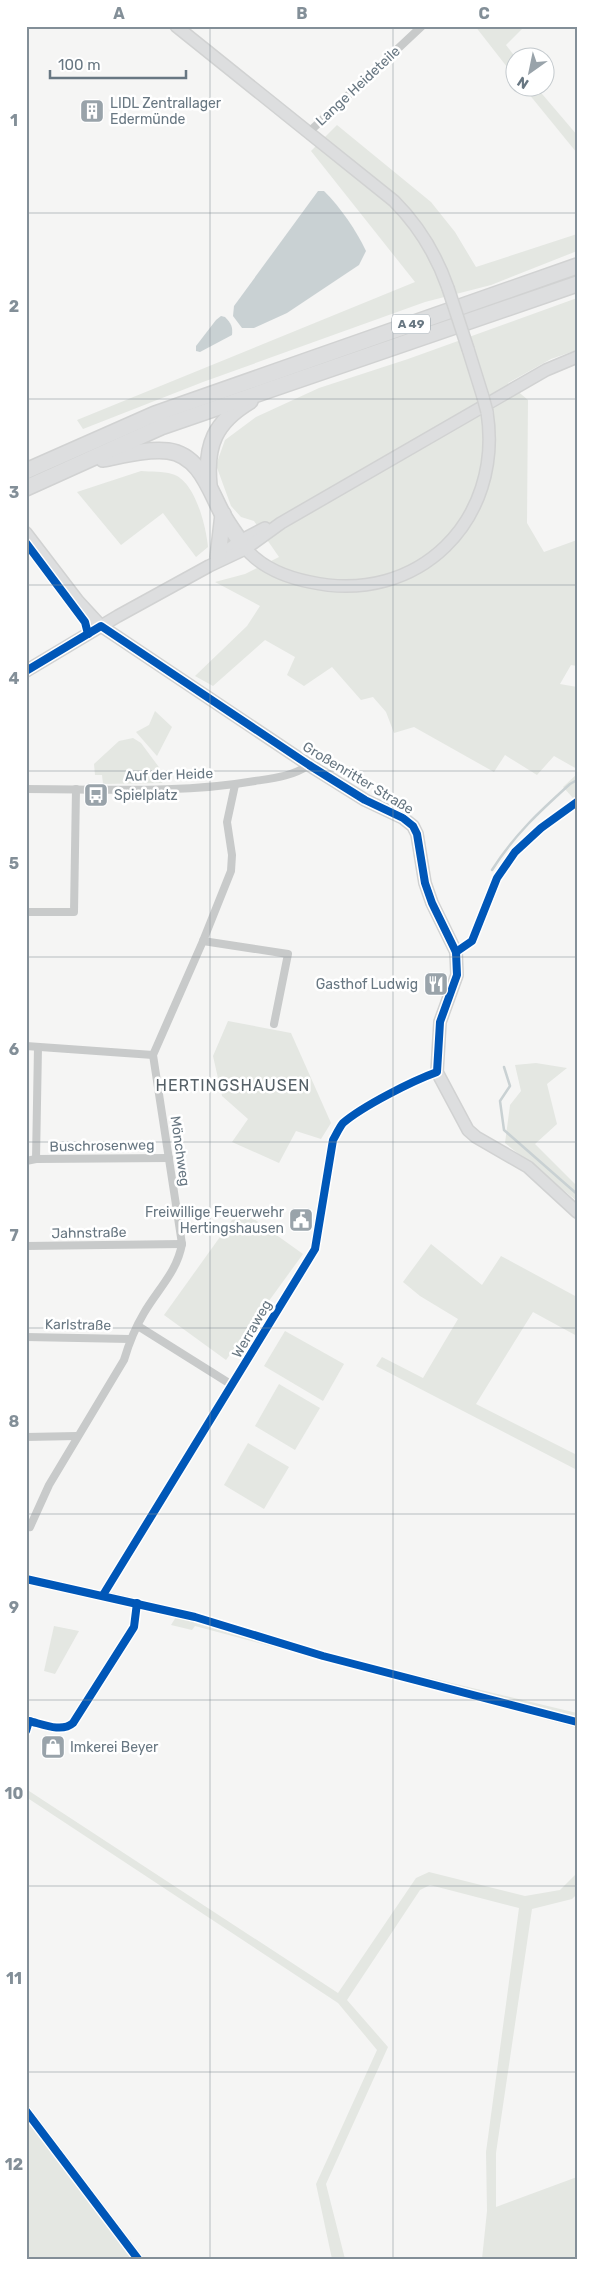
<svg xmlns="http://www.w3.org/2000/svg" width="603" height="2285" font-family="Rubik,sans-serif">
  <rect width="100%" height="100%" fill="#f5f5f4"/>
  <g fill="#e4e7e2">
    <polygon points="475,26 525,26 506,45 516,58 515,77"/>
    <polygon points="524,88 537,88 577,135 577,153"/>
    <polygon points="337,125 431,202 455,232 476,267 577,234 577,251 491,285 425,302 203,382 83,429 77,420 415,282 311,151"/>
    <polygon points="577,298 577,350 551,359 508,383 528,400 527,523 544,552 577,540 577,666 571,665 560,684 577,687 577,769 554,756 537,775 505,755 494,772 414,727 394,733 386,712 373,697 361,700 332,667 304,686 287,675 295,657 265,640 213,686 195,676 247,626 260,606 215,582 245,574 279,557 254,521 241,517 231,506 216,465 225,440 256,417 319,388 408,359"/>
    <path d="M141 471C151 472 163 471 172 474 195 480 206 526 208 547L196 557 163 513 121 545 77 492Z"/>
    <polygon points="155,711 172,727 157,756 136,732 149,725"/>
    <polygon points="133,738 141,743 164,774 165,778 162,783 103,784 102,775 95,775 94,764 119,741"/>
    <polygon points="577,774 577,796 573,798 563,787"/>
    <polygon points="228,1021 291,1033 331,1123 321,1139 296,1131 279,1163 232,1142 248,1119 222,1096 213,1056"/>
    <polygon points="536,1063 567,1068 547,1084 557,1124 535,1144 577,1186 577,1201 505,1143 510,1105 521,1091 515,1065"/>
    <polygon points="240,1209 303,1254 226,1360 164,1315"/>
    <polygon points="431,1244 482,1285 501,1256 577,1297 577,1336 533,1312 476,1404 577,1455 577,1470 376,1366 382,1357 423,1378 458,1319 420,1296 403,1282"/>
    <polygon points="285,1331 344,1364 323,1401 264,1366"/>
    <polygon points="279,1384 320,1408 295,1450 255,1426"/>
    <polygon points="248,1443 289,1467 264,1509 224,1485"/>
    <polygon points="176,1617 577,1713 577,1728 195,1626 192,1630 171,1625"/>
    <polygon points="54,1626 79,1631 55,1674 44,1671"/>
    <polygon points="26,1789 338,1993 416,1878 429,1872 525,1896 560,1890 577,1873 577,1894 572,1899 532,1909 496,2153 496,2207 577,2177 577,2259 482,2259 487,2211 486,2152 519,1908 430,1885 420,1890 347,2000 388,2047 326,2184 345,2259 332,2259 316,2184 377,2050 338,2003 26,1797"/>
    <polygon points="26,2102 145,2259 26,2259"/>
  </g>
  <g fill="#c9d1d3">
    <path d="M318 191H324C341 208 356 230 366 251L359 265 287 313 254 328H242L233 316 234 306Z"/>
    <path d="M221 316 225 317C231 323 233 327 232 335L200 352 196 351V346L216 320Z"/>
  </g>
  <g fill="none" stroke-linecap="round" stroke-linejoin="round">
    <g stroke="#c9d1d3" stroke-width="2.5">
      <path d="M492 870C515 834 539 812 570 784L577 780"/>
      <polyline points="504,1067 510,1086 500,1101 504,1130 577,1194"/>
    </g>
    <defs>
      <g id="secondary">
        <path d="M176 26 394 201C419 226 436 254 448 288"/>
        <polyline points="468,349 483,397"/>
        <polyline points="26,533 78,601 101,626 309,765 365,800 403,818 413,826 417,834 425,883 432,903 456,952 457,975 440,1022 437,1072 468,1130 476,1137 528,1167 577,1212"/>
        <path d="M242 544C258 566 285 577 310 582 418 606 504 520 487 412"/>
        <polyline points="221,555 240,541 265,528"/>
        <polyline points="26,671 118,616 209,566 245,549 281,523 546,370 577,357"/>
      </g>
      <g id="highway">
        <path d="M103 459C124 455 146 449 168 451 200 455 210 491 223 515 228 524 234 532 240 541"/>
        <polyline points="26,471 155,414 577,266"/>
        <path d="M209 485C205 445 215 422 250 401"/>
        <polyline points="26,488 161,427 577,284"/>
        <polyline points="218,557 223,514"/>
      </g>
    </defs>
    <use href="#secondary" stroke="#d1d2d2" stroke-width="14"/>
    <use href="#highway" stroke="#d1d2d2" stroke-width="18"/>
    <g stroke="#c8caca" stroke-width="8">
      <polyline points="309,132 422,26"/>
      <path d="M26 789C102 789 180 794 255 781 275 778 293 776 309 765"/>
      <polyline points="26,912 74,912 76,789"/>
      <polyline points="203,941 288,954 274,1024"/>
      <polyline points="456,952 472,941 497,878 515,852 541,828 577,802"/>
      <polyline points="26,1046 153,1055"/>
      <polyline points="36,1159 38,1047"/>
      <polyline points="26,1161 36,1159 169,1158"/>
      <polyline points="26,1246 182,1244"/>
      <polyline points="138,1326 232,1385"/>
      <polyline points="26,1337 130,1339"/>
      <polyline points="26,1437 77,1436"/>
      <path d="M30 1527 49 1485 124 1360C129 1343 135 1328 144 1313 158 1289 177 1272 182 1244L153 1055 203 941 231 871 232 855 227 822 235 785"/>
      <path d="M195 1617 103 1595 315 1249 333 1140C336 1135 339 1128 343 1123 363 1106 412 1081 437 1072"/>
      <path d="M26 1721C40 1724 62 1733 73 1723L134 1627 137 1603"/>
    </g>
    <use href="#secondary" stroke="#dddedf" stroke-width="11"/>
    <use href="#highway" stroke="#dddedf" stroke-width="15"/>
    <defs>
      <g id="secondary-bridge">
        <polyline points="448,288 468,349"/>
        <polyline points="483,397 487,412"/>
      </g>
    </defs>
    <use href="#secondary-bridge" stroke="#d1d2d2" stroke-width="14" stroke-linecap="butt"/>
    <use href="#secondary-bridge" stroke="#dddedf" stroke-width="11"/>
    <defs>
      <g id="cycleway">
        <polyline points="26,543 85,622 88,634"/>
        <path d="M26 671 101 626 309 765 365 800 403 818 413 826 417 834 425 883 432 903 456 952 457 975 440 1022 437 1072C412 1081 363 1106 343 1123 339 1128 336 1135 333 1140L315 1249 103 1595"/>
        <polyline points="456,952 472,941 497,878 515,852 541,828 577,802"/>
        <polyline points="26,1579 195,1617 323,1656 577,1722"/>
        <path d="M26 1731 29 1721C42 1724 62 1733 73 1723L134 1627 137 1603"/>
        <polyline points="26,2111 138,2259"/>
      </g>
    </defs>
    <use href="#cycleway" stroke="#fff" stroke-width="11"/>
    <use href="#cycleway" stroke="#0057b8" stroke-width="8"/>
  </g>
  <path fill="none" stroke="#838f98" stroke-width="1" stroke-opacity="0.55" d="M210 26V2259M393 26V2259M26 213H577M26 399H577M26 585H577M26 771H577M26 957H577M26 1142H577M26 1328H577M26 1514H577M26 1700H577M26 1886H577M26 2072H577"/>
  <defs>
    <symbol id="building-square" viewBox="-11 -11 22 22"><rect x="-9" y="-9" width="18" height="18" rx="4" fill="#99a3aa" stroke="#fff"/><path d="M-4-6H4V6H1V3H-1V6H-4ZM-2.5-4.3h1.7v1.8h-1.7ZM.8-4.3h1.7v1.8H.8ZM-2.5-1h1.7V.8h-1.7ZM.8-1h1.7V.8H.8Z" fill="#fff"/></symbol>
    <symbol id="bus-square" viewBox="-11 -11 22 22"><rect x="-9" y="-9" width="18" height="18" rx="4" fill="#99a3aa" stroke="#fff"/><path d="M-5-6H5V4H4V6H2V4H-2V6H-4V4H-5ZM-3.5-4V0h7V-4ZM-3.5 1.2v1.5H-2V1.2ZM2 1.2v1.5H3.5V1.2Z" fill="#fff"/></symbol>
    <symbol id="restaurant-square" viewBox="-11 -11 22 22"><rect x="-9" y="-9" width="18" height="18" rx="4" fill="#99a3aa" stroke="#fff"/><path d="M-5-6h1v4h1v-4h1v4h1v-4h1v5L-1.5 .5V6h-2V.5L-5-1ZM5-6V6H3V1.5H1.5Q1.5-4 5-6Z" fill="#fff"/></symbol>
    <symbol id="civic-square" viewBox="-11 -11 22 22"><rect x="-9" y="-9" width="18" height="18" rx="4" fill="#99a3aa" stroke="#fff"/><path d="M-.6-6.5H3V-4.5H.6V-3L4-1V1h2V6H-6V1h2V-1L-.6-3ZM-1.2 2.5V6h2.4V2.5Z" fill="#fff"/></symbol>
    <symbol id="shop-square" viewBox="-11 -11 22 22"><rect x="-9" y="-9" width="18" height="18" rx="4" fill="#99a3aa" stroke="#fff"/><path d="M-5-2.5h2.3a2.7 3.5 0 0 1 5.4 0H5L5.5 6h-11ZM-1.5-2.5h3a1.5 2.3 0 0 0-3 0Z" fill="#fff"/></symbol>
  </defs>
  <g fill-rule="evenodd">
    <use href="#building-square" x="78" y="97" width="28" height="28"/>
    <use href="#bus-square" x="82" y="781" width="28" height="28"/>
    <use href="#restaurant-square" x="422" y="970" width="28" height="28"/>
    <use href="#civic-square" x="287" y="1206" width="28" height="28"/>
    <use href="#shop-square" x="39" y="1733" width="28" height="28"/>
  </g>
  <g text-anchor="middle" dominant-baseline="central" stroke-width="5" stroke-linejoin="round" paint-order="stroke">
    <rect fill="#fff" stroke="#95a0a8" stroke-width="1" x="392" y="314.5" width="38" height="19" rx="4"/>
    <g font-size="12" font-weight="bold" fill="#687782">
      <text x="411" y="324">A 49</text>
    </g>
    <g font-size="14" fill="#687782" stroke="#fff">
      <text transform="translate(358 86) rotate(-43)">Lange Heideteile</text>
      <text transform="translate(169 775) rotate(-2)">Auf der Heide</text>
      <text transform="translate(358 778) rotate(31)">Großenritter Straße</text>
      <text transform="translate(102 1146) rotate(-1)">Buschrosenweg</text>
      <text transform="translate(180 1151) rotate(82)">Mönchweg</text>
      <text transform="translate(89 1233) rotate(-1)">Jahnstraße</text>
      <text transform="translate(78 1325) rotate(1)">Karlstraße</text>
      <text transform="translate(252 1329) rotate(-60)">Werraweg</text>
    </g>
    <g font-size="14" fill="#687782" stroke="#fff" text-anchor="start">
      <text x="110" y="103">LIDL Zentrallager<tspan x="110" dy="16">Edermünde</tspan></text>
      <text x="114" y="795">Spielplatz</text>
      <text x="418" y="984" text-anchor="end">Gasthof Ludwig</text>
      <text x="284" y="1212" text-anchor="end">Freiwillige Feuerwehr<tspan x="284" dy="16">Hertingshausen</tspan></text>
      <text x="70" y="1747">Imkerei Beyer</text>
    </g>
    <g font-size="16" letter-spacing="1" fill="#556067" stroke="#fff">
      <text x="233" y="1085">HERTINGSHAUSEN</text>
    </g>
  </g>
  <rect width="603" height="2285" fill="none" stroke="#ffffff" stroke-width="55"/>
  <g transform="translate(530 72) rotate(213)"><circle r="24" fill="#ffffff" stroke="#c3c9cd"/>
  <path d="M0-4L9 19L0 12L-9 19Z" fill="#99a3aa"/>
  <text y="-8" font-size="14" font-weight="bold" text-anchor="middle" fill="#687782">N</text>
  </g>
  <path d="M50 70v8h136v-8" fill="none" stroke="#687782" stroke-width="2.5"/>
  <text x="58" y="70" font-size="15" fill="#687782" stroke="#ffffff" stroke-width="4" paint-order="stroke">100 m</text>
  <rect x="28" y="28" width="548" height="2230" fill="none" stroke="#838f98" stroke-width="2"/>
  <g font-size="16" text-anchor="middle" font-weight="bold" fill="#838f98">
    <text x="119" y="19">A</text>
    <text x="302" y="19">B</text>
    <text x="484" y="19">C</text>
    <text x="14" y="126">1</text>
    <text x="14" y="312">2</text>
    <text x="14" y="498">3</text>
    <text x="14" y="684">4</text>
    <text x="14" y="869">5</text>
    <text x="14" y="1055">6</text>
    <text x="14" y="1241">7</text>
    <text x="14" y="1427">8</text>
    <text x="14" y="1613">9</text>
    <text x="14" y="1799">10</text>
    <text x="14" y="1984">11</text>
    <text x="14" y="2170">12</text>
  </g>
</svg>
